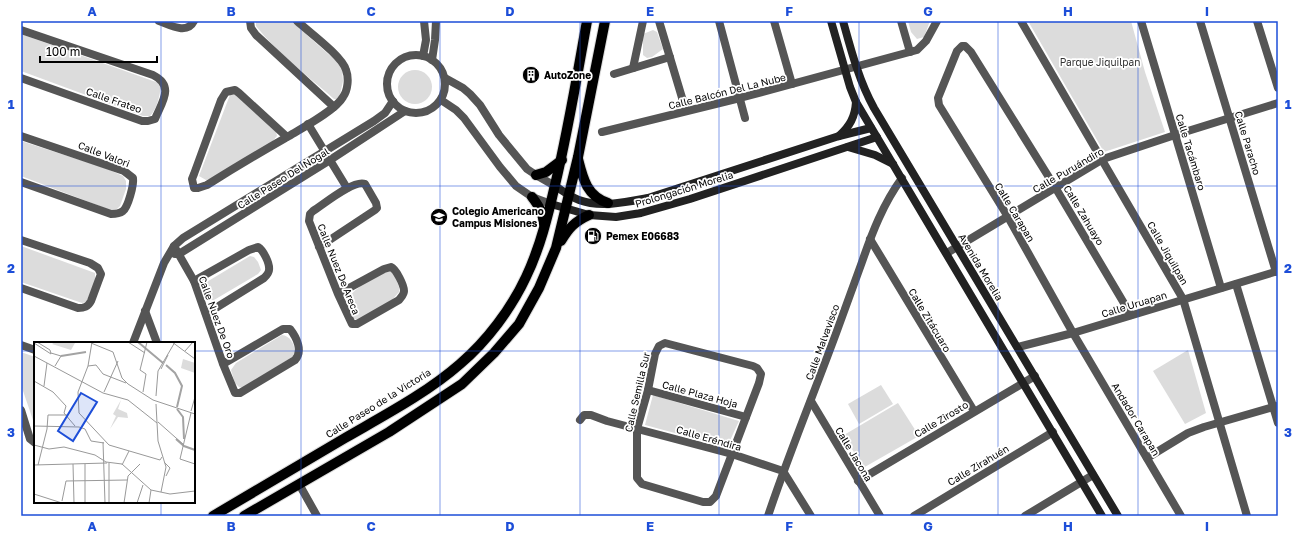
<svg xmlns="http://www.w3.org/2000/svg" width="1299" height="537" font-family="'Golos Text',sans-serif">
  <rect width="100%" height="100%" fill="#fff"/>
  <g fill="#dcdcdc">
    <path d="M256 21H291L334 59 342 69 343 81 339 99H334C308 76 277 53 256 26Z"/>
    <polygon points="908,21 930,21 924,37 917,39 911,32"/>
    <polygon points="1028,21 1131,21 1145,72 1165,132 1104,152"/>
    <polygon points="653,30 657,32 663,49 652,57 647,58 643,55 643,34"/>
    <path d="M21 34 156 82 161 85C160 95 157 109 150 116H143L21 71Z"/>
    <circle cx="415" cy="87" r="17"/>
    <polygon points="235,94 270,127 276,132 277,136 272,142 210,179 206,180 199,176 228,100 230,95"/>
    <polygon points="21,141 105,168 123,176 126,181 126,189 120,206 117,209 110,210 21,176"/>
    <polygon points="21,246 95,273 95,282 86,302 82,303 21,282"/>
    <path d="M250 256 254 257 258 262 261 270 258 274 214 300H210C205 295 203 290 205 283Z"/>
    <path d="M393 270 399 287V292L391 301 358 320 354 319 349 310 346 300C356 287 377 273 393 270Z"/>
    <path d="M282 335C292 336 298 350 292 357L243 388 239 387 235 383 231 370 236 363Z"/>
    <polygon points="1188,350 1206,413 1185,424 1153,371"/>
    <polygon points="21,352 35,357 35,426 21,385"/>
    <polygon points="881,385 893,404 859,424 848,404"/>
    <polygon points="653,395 739,421 727,447 645,425"/>
    <polygon points="898,403 919,436 863,468 844,435"/>
  </g>
  <g fill="none" stroke-linecap="round" stroke-linejoin="round">
    <defs>
      <g id="primary">
        <path d="M578 159C583 179 587 196 608 203"/>
        <polyline points="536,175 546,172 562,160"/>
        <path d="M532 197C539 206 543 213 544 224"/>
        <path d="M561 241C569 228 574 222 589 215"/>
        <path d="M213 516C257 490 301 464 345 438 383 416 427 393 460 364 487 341 511 309 526 277 540 248 548 216 555 185 568 131 577 76 587 21"/>
        <polyline points="244,516 389,432 462,384 494,353 519,324 539,288 556,248 578,157 605,21"/>
      </g>
    </defs>
    <use href="#primary" stroke="#dbdbdb" stroke-width="12"/>
    <g stroke="#555" stroke-width="8">
      <path d="M159 21C170 25 187 35 194 21"/>
      <polyline points="250,21 251,28 256,35 334,107"/>
      <polyline points="659,21 686,111"/>
      <polyline points="719,21 745,118"/>
      <polyline points="774,21 792,84"/>
      <polyline points="901,21 910,52"/>
      <polyline points="1021,21 1183,299 1247,516"/>
      <polyline points="1141,21 1221,288"/>
      <polyline points="1200,21 1276,272"/>
      <polyline points="1257,21 1278,88"/>
      <path d="M21 30 153 75C175 86 162 102 155 119L148 121H142L21 78"/>
      <circle cx="416" cy="84" r="29"/>
      <polyline points="423,56 426,40 424,21"/>
      <polyline points="432,60 435,40 436,21"/>
      <polyline points="633,68 643,21"/>
      <polyline points="614,74 670,57"/>
      <polyline points="445,78 463,88 470,94 480,105 499,135 527,169 536,175 555,186"/>
      <polyline points="441,100 456,110 464,118 500,167 516,186 532,197 551,204"/>
      <polyline points="308,124 347,188"/>
      <polyline points="602,132 740,98 917,50 926,41 937,21"/>
      <path d="M21 136 124 171 133 178C134 185 128 207 123 211 119 214 115 214 111 214L21 182"/>
      <path d="M287 137 239 93 235 90 226 92 221 100 194 174 192 179 194 188H198L207 185C234 168 261 152 289 136 302 128 336 110 343 97 348 90 349 78 346 70 342 56 309 32 297 21"/>
      <polyline points="870,239 974,411"/>
      <path d="M21 240 90 263 98 268 101 274 91 301C88 307 84 308 78 308L21 288"/>
      <path d="M174 246 194 281 223 364 235 393H240L295 360C303 351 297 338 290 329H283L223 364"/>
      <path d="M319 247 375 210 377 208 376 203 365 184C354 179 323 205 313 211L310 214 309 221 338 294 352 324H357L399 300C401 297 404 295 404 291 404 285 396 269 391 267L384 269 338 294"/>
      <polyline points="947,253 1103,159 1175,135 1278,103"/>
      <polyline points="175,254 179,254 330,160 405,111"/>
      <path d="M194 281 249 250 258 247C263 250 270 263 269 270 269 273 266 276 264 278L206 314"/>
      <polyline points="1236,284 1278,423"/>
      <polyline points="145,311 157,343"/>
      <polyline points="1131,315 1055,187 971,52 965,46 962,46 957,51 938,98 939,105 1008,217 1073,333 1181,516"/>
      <polyline points="133,343 164,263 174,246 183,238 374,121 385,113 393,101"/>
      <polygon points="665,343 753,366 757,368 761,374 759,383 716,496 710,502 703,502 642,484 637,478 637,429 648,390 655,354 659,346"/>
      <polyline points="21,345 35,350"/>
      <polyline points="1018,347 1073,333 1278,271"/>
      <polyline points="648,390 746,417"/>
      <polyline points="811,401 880,516"/>
      <polyline points="21,410 30,439 35,443"/>
      <polyline points="580,420 584,415 591,415 607,421 732,454 783,471 811,516"/>
      <polyline points="1147,458 1188,433 1204,427 1277,406"/>
      <polyline points="858,481 1035,376"/>
      <polyline points="299,484 317,516"/>
      <polyline points="914,516 1053,432"/>
      <polyline points="1025,516 1093,475"/>
    </g>
    <path stroke="#555" stroke-width="8" d="M768 516C789 453 815 391 838 328 846 306 854 284 862 262 872 233 883 204 902 178"/>
    <g stroke="#222" stroke-width="8">
      <polyline points="831,21 850,87 856,102 1102,516"/>
      <path d="M843 21C851 50 859 81 874 108L1118 516"/>
      <path d="M839 136C850 126 855 117 856 102"/>
      <polyline points="848,147 875,155 893,164"/>
      <path d="M555 186C563 191 570 197 579 200 600 208 627 202 648 198L839 136 871 128"/>
      <polyline points="551,204 589,215 616,217 641,213 690,199 877,137"/>
    </g>
    <use href="#primary" stroke="#000" stroke-width="10"/>
  </g>
  <path fill="none" stroke="#1d4ed8" stroke-width="1" stroke-opacity="0.55" d="M161 21V343M301 21V516M440 21V516M580 21V516M719 21V516M859 21V516M998 21V516M1138 21V516M21 186H1278M21 351H35M194 351H1278M161 502V516"/>
  <defs>
    <symbol id="building-disc" viewBox="-11 -11 22 22"><circle r="9.5" fill="#000" stroke="#fff"/><path d="M-4-6H4V6H1V3H-1V6H-4ZM-2.5-4.3h1.7v1.8h-1.7ZM.8-4.3h1.7v1.8H.8ZM-2.5-1h1.7V.8h-1.7ZM.8-1h1.7V.8H.8Z" fill="#fff"/></symbol>
    <symbol id="school-disc" viewBox="-11 -11 22 22"><circle r="9.5" fill="#000" stroke="#fff"/><path d="M0-5L7-2L0 1L-7-2ZM-4 1L0 2.5L4 1V4Q0 6-4 4Z" fill="#fff"/></symbol>
    <symbol id="fuel-disc" viewBox="-11 -11 22 22"><circle r="9.5" fill="#000" stroke="#fff"/><path d="M-5.5-6h7V0h2V4h1.3V-2.5L3-4.5l.8-.8L6-3V5H2.5V1h-1V6h-7ZM-4.2-4.7v3.2H.2V-4.7Z" fill="#fff"/></symbol>
  </defs>
  <g fill-rule="evenodd">
    <use href="#building-disc" x="521" y="65" width="20" height="20"/>
    <use href="#school-disc" x="429" y="207" width="20" height="20"/>
    <use href="#fuel-disc" x="583" y="226" width="20" height="20"/>
  </g>
  <g text-anchor="middle" dominant-baseline="central" stroke-width="3.5" stroke-linejoin="round" paint-order="stroke">
    <g font-size="10" fill="#333" stroke="#fff">
      <text x="1100" y="62">Parque Jiquilpan</text>
    </g>
    <g font-size="10" font-weight="bold" fill="#000" stroke="#fff" text-anchor="start">
      <text x="544" y="75">AutoZone</text>
      <text x="452" y="211">Colegio Americano<tspan x="452" dy="12">Campus Misiones</tspan></text>
      <text x="606" y="236">Pemex E06683</text>
    </g>
    <g font-size="10" fill="#000" stroke="#fff">
      <text transform="translate(727 91) rotate(-14)">Calle Balcón Del La Nube</text>
      <text transform="translate(114 100) rotate(19)">Calle Frateo</text>
      <text transform="translate(1248 143) rotate(73)">Calle Paracho</text>
      <text transform="translate(1191 152) rotate(73)">Calle Tacámbaro</text>
      <text transform="translate(104 154) rotate(21)">Calle Valori</text>
      <text transform="translate(1068 170) rotate(-30)">Calle Puruándiro</text>
      <text transform="translate(283 178) rotate(-32)">Calle Paseo Del Nogal</text>
      <text transform="translate(684 189) rotate(-17)">Prolongación Morelia</text>
      <text transform="translate(1015 212) rotate(59)">Calle Carapan</text>
      <text transform="translate(1084 215) rotate(59)">Calle Zahuayo</text>
      <text transform="translate(1168 253) rotate(60)">Calle Jiquilpan</text>
      <text transform="translate(981 267) rotate(59)">Avenida Morelia</text>
      <text transform="translate(339 269) rotate(68)">Calle Nuez De Areca</text>
      <text transform="translate(1134 304) rotate(-17)">Calle Uruapan</text>
      <text transform="translate(217 317) rotate(70)">Calle Nuez De Oro</text>
      <text transform="translate(930 320) rotate(59)">Calle Zitácuaro</text>
      <text transform="translate(822 342) rotate(-70)">Calle Malvavisco</text>
      <text transform="translate(637 392) rotate(-77)">Calle Semilla Sur</text>
      <text transform="translate(700 394) rotate(15)">Calle Plaza Hoja</text>
      <text transform="translate(378 403) rotate(-32)">Calle Paseo de la Victoria</text>
      <text transform="translate(941 419) rotate(-31)">Calle Zirosto</text>
      <text transform="translate(1136 419) rotate(59)">Andador Carapan</text>
      <text transform="translate(709 438) rotate(16)">Calle Eréndira</text>
      <text transform="translate(854 454) rotate(59)">Calle Jacona</text>
      <text transform="translate(978 465) rotate(-31)">Calle Zirahuén</text>
    </g>
  </g>
  <g transform="translate(34 342)">
    <rect width="161" height="161" fill="#fff"/>
    <path d="M21 0H40L41 1 37 8 18 2ZM149 17 161 21V31L147 26ZM87 58 84 67 93 71 94 76 84 75 76 87 82 74 79 72Z" fill="#dcdcdc"/>
    <path fill="none" stroke="#a3a3a3" stroke-width="2" d="M104 0 129 21M27 14 52 10M132 23 141 31 148 44 143 65M143 67 149 75 150 97M142 97 150 104 161 108"/>
    <path fill="none" stroke="#999" stroke-width="1" d="M58 0 54 24 44 50 45 71 75 103 126 118 128 115M94 0 111 11M138 0 161 17M0 1 17 12 16 8 3 0M57 1 79 10 88 36 94 42 119 58 161 72M151 9 159 0M17 11 27 14 21 24M0 14 69 51 94 58 123 81M54 24 62 23 69 32 92 41M127 27 134 13M0 39 19 50 32 64 30 71 41 84M10 44 13 21M70 50 84 19M109 50 112 32 106 28 113 0M122 54 124 29 141 0M122 62 124 99 132 125 127 150M157 69 161 55M14 73H33M124 80 150 103M0 84 45 85 51 87 57 99 70 101M69 100 71 161M0 103 15 107 30 105 61 113 72 120 88 122 117 148 136 152 161 149M146 117 157 71M146 117 161 122M130 120 136 126 132 134M75 121V161M39 122 40 161M51 122V161M0 123 73 121M4 123 13 87 14 73M88 123 95 109M0 152 28 161M28 159 32 139 93 138M90 161 94 134 106 122M103 161 109 143M115 161 117 148"/>
    <path fill="#1d4ed8" fill-opacity="0.15" stroke="#1d4ed8" stroke-width="2" d="M47 51 63 60 39 99 24 89Z"/>
    <rect width="161" height="161" fill="none" stroke="#000" stroke-width="2"/>
  </g>
  <rect width="1299" height="537" fill="none" stroke="#ffffff" stroke-width="44"/>
  <path d="M40 56v6h117v-6" fill="none" stroke="#000000" stroke-width="2"/>
  <text x="46" y="56" font-size="12" fill="#000000" stroke="#ffffff" stroke-width="3" paint-order="stroke">100 m</text>
  <rect x="22" y="22" width="1255" height="493" fill="none" stroke="#1d4ed8" stroke-width="1.5"/>
  <g font-size="13" text-anchor="middle" font-weight="bold" fill="#1d4ed8">
    <text x="92" y="16">A</text>
    <text x="231" y="16">B</text>
    <text x="371" y="16">C</text>
    <text x="510" y="16">D</text>
    <text x="650" y="16">E</text>
    <text x="789" y="16">F</text>
    <text x="928" y="16">G</text>
    <text x="1068" y="16">H</text>
    <text x="1207" y="16">I</text>
    <text x="11" y="109">1</text>
    <text x="1288" y="109">1</text>
    <text x="11" y="273">2</text>
    <text x="1288" y="273">2</text>
    <text x="11" y="437">3</text>
    <text x="1288" y="437">3</text>
    <text x="92" y="531">A</text>
    <text x="231" y="531">B</text>
    <text x="371" y="531">C</text>
    <text x="510" y="531">D</text>
    <text x="650" y="531">E</text>
    <text x="789" y="531">F</text>
    <text x="928" y="531">G</text>
    <text x="1068" y="531">H</text>
    <text x="1207" y="531">I</text>
  </g>
</svg>
